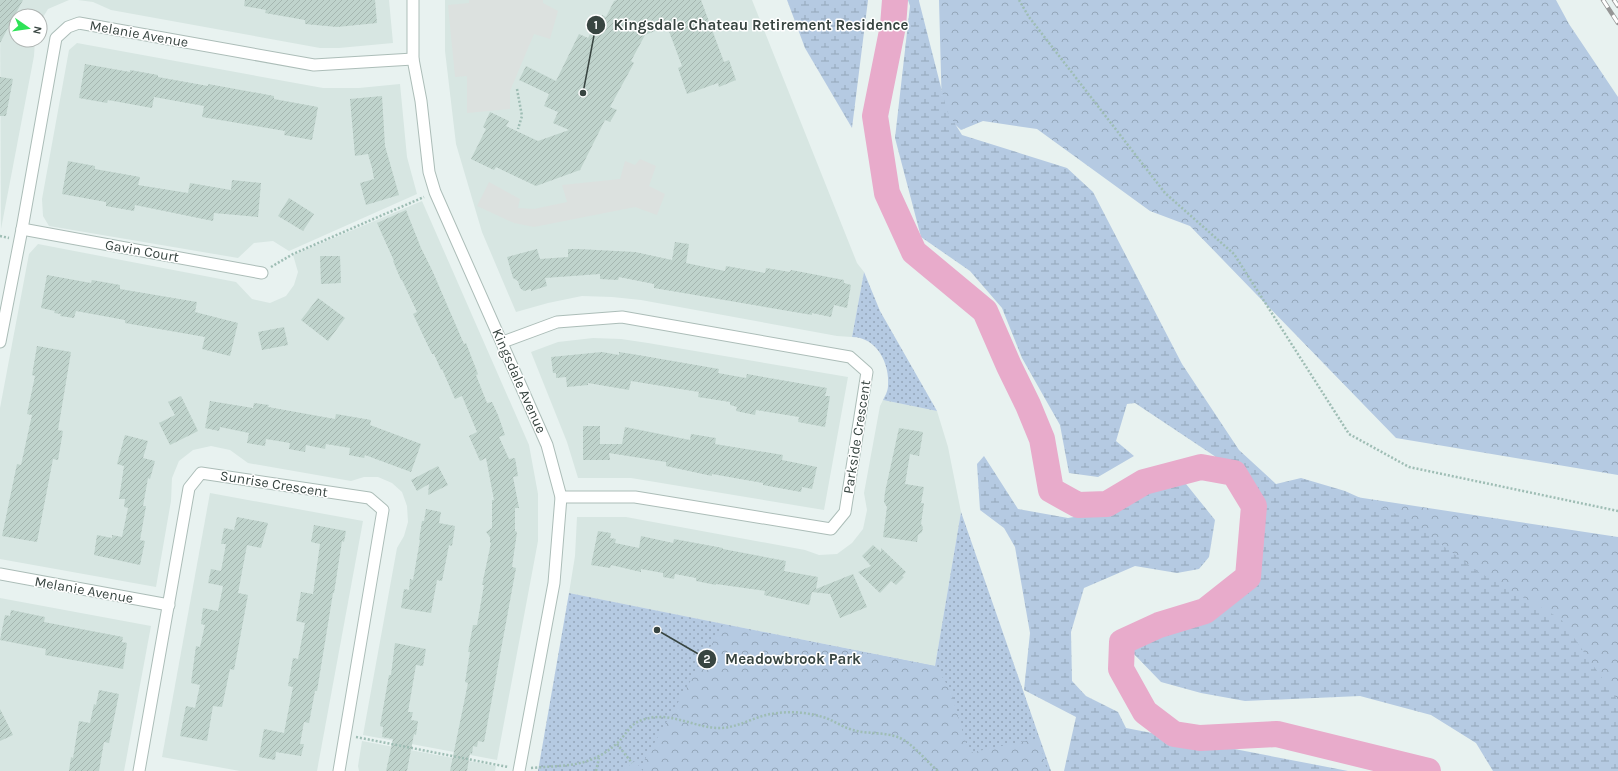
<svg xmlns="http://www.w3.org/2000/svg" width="1618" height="771" font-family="Karla,sans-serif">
  <defs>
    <pattern id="grass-dots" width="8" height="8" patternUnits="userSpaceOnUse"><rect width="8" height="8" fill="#b5cae2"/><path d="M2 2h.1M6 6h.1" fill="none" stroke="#94a6b9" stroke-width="1.8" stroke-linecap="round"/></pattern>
    <pattern id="forest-crowns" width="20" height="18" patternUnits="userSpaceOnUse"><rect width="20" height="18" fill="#b5cae2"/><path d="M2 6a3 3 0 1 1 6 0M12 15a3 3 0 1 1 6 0" fill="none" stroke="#94a6b9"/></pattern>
    <pattern id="wetland-marsh" width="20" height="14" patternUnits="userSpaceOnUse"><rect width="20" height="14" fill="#b5cae2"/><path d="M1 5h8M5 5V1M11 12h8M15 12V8" fill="none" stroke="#94a6b9"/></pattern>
    <pattern id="building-hatch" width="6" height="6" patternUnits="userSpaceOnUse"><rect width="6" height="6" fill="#bfd3cc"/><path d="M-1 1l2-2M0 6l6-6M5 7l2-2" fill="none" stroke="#a5b6b0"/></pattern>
  </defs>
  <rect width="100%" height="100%" fill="#e8f2f0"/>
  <g fill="#d7e6e2">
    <polygon points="0,0 69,0 48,9 40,22 40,16 16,16 16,40 35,40 34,56 1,229"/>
    <polygon points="78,0 389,0 393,43 339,48 320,48 111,10 93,2"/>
    <polygon points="445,0 752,0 857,263 864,272 852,337 837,336 641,300 612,297 582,296 548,303 516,312 482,232 456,144 445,51"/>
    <polygon points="77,43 323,88 359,88 400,84 407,157 417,194 289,251 273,241 254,243 238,258 49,226 43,216 42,199 69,50"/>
    <polygon points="422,201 529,445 538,494 538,541 497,760 363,735 397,548 404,536 408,522 407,506 402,492 392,483 378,477 364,477 351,481 248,463 230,450 211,446 193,450 179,461 172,478 171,501 156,587 0,559 0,408 29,254 38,244 236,282 252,299 270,303 286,296 294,285 298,272 293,255"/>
    <polygon points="593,338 621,339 648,343 848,377 824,510 631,478 578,478 567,442 531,352 558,342"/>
    <polygon points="883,400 937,411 948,447 961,512 935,666 569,593 575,556 577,517 626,517 805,550 819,555 837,554 852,543 863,529 867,510 864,493 880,406"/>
    <polygon points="210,493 363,521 317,771 240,771 162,757"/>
    <polygon points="0,598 151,626 124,771 0,771"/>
    <polygon points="362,741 496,766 495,771 359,771 358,766"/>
  </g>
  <g fill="url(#grass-dots)">
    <path d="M864 272 880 311 937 411 883 400C885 396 888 391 888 386 890 364 877 337 852 337Z"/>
    <polygon points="961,512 1051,771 538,771 569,593 935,666"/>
  </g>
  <g fill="url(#forest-crowns)">
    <polygon points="939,0 1556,0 1569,24 1618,97 1618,475 1396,438 1190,226 1150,211 1037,129 983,121 961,130 942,112"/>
    <polygon points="1330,493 1618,537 1618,771"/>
    <polygon points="723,625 935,666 950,689 969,753 1039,738 1047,771 647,771 641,766"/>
  </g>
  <g fill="url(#wetland-marsh)">
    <polygon points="787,0 868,0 852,128 805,48"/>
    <polygon points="908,0 919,0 919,1 947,111 962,135 1067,168 1093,192 1182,364 1239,450 1276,484 1301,478 1345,491 1407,519 1477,571 1561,619 1618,701 1618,771 1493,771 1476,743 1431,715 1360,696 1245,701 1201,693 1161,682 1132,652 1129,635 1141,623 1229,593 1247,578 1257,538 1247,484 1234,469 1135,403 1127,404 1116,441 1134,456 1098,477 1069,473 1060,425 1022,358 1002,308 970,271 921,237 895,138 910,6"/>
    <polygon points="984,456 1018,509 1068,518 1097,513 1113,495 1149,477 1178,474 1215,520 1209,557 1199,569 1177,573 1135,566 1084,588 1071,632 1072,681 1086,696 1118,712 1126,728 1348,771 1064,771 1076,717 1024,690 1030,633 1015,547 1004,528 980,510 977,464"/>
  </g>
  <polygon fill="#b5cae2" points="635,761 643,771 622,771"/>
  <g fill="#dce1df">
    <polygon points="469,0 543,0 543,3 558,11 550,39 534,34 510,91 510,109 467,113 467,76 455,77 448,5 469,3"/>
    <polygon points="640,159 656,166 649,186 665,194 657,215 635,207 534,227 514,223 477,206 489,182 520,199 518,208 534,209 567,202 562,185 620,179 625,161 635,165"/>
  </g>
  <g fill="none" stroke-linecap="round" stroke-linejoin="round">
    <polyline stroke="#e8abcb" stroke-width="26" points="895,0 893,26 875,116 887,193 914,252 985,311 1009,366 1028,405 1042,439 1051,490 1078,505 1107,504 1144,482 1201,467 1234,473 1254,506 1248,577 1205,611 1159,625 1122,642 1121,669 1145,712 1174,734 1200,738 1277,734 1428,771"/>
  </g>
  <g fill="url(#building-hatch)">
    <polygon points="0,0 23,0 0,43"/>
    <polygon points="245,0 375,0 377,23 337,27 305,24 305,20 265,13 266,10 244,6"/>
    <polygon points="617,0 701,0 724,62 729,60 736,80 719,87 718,83 687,94 678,68 682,66 667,26 645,35 631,61 634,63 610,107 617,110 610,122 605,120 580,170 536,186 496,167 494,170 471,159 486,129 483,127 490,112 509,121 506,126 538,141 569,130 553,123 558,112 544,106 549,94 519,80 526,66 556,81 579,34 588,38 596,23 598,24 602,15 606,17 614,1"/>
    <polygon points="85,64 130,72 130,70 158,75 158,77 208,86 208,84 274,96 274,99 318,107 312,140 284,135 285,131 202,117 204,106 154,97 152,108 108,100 107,103 79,98"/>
    <polygon points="0,77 13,79 6,116 0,116"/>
    <polygon points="382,96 385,146 399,195 366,205 360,183 374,179 372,168 368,154 355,156 350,99"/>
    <polygon points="68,161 95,166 95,169 140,177 138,185 188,193 190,183 231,190 232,180 261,183 258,217 214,213 213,221 135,205 134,211 106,206 106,202 62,194"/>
    <polygon points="289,198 314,214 303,231 278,216"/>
    <polygon points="406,210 421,248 432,270 464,344 466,343 471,356 478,374 476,375 487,403 492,402 498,415 505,435 499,437 509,459 515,458 518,476 513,477 519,508 515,508 515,531 517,532 512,567 516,568 484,742 478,741 477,747 473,746 472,754 470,753 467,771 450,771 468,683 465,682 470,652 468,652 473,625 477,625 484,585 482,585 491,543 490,543 490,537 486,532 492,528 492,500 494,500 486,458 480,461 469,436 477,432 462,396 455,399 442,369 441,370 434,354 432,354 413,314 417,312 402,280 401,280 393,261 394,261 377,223"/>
    <polygon points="675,242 689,244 686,263 725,271 726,266 765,273 766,268 790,272 791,270 844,280 844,283 851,285 847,308 834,305 831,317 812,313 812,315 654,288 654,284 619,277 618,280 600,279 600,274 545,278 547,286 531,291 531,289 524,291 520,288 518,281 513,278 507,257 537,249 540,259 568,257 568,249 578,249 635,252 672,260"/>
    <polygon points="320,256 340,256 341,283 321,284"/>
    <polygon points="47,275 91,283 92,280 120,285 120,289 197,302 195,312 238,323 230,356 202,349 205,337 125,323 125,320 76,311 74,318 60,316 61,314 54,313 55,311 41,308"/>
    <polygon points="318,298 345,318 328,341 301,320"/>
    <polygon points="284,327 288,345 262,350 258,332"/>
    <polygon points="37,346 71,352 58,430 63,431 58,460 53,459 37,542 2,536 17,464 21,465 32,415 27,414 35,376 32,375"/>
    <polygon points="602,352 619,355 619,352 638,355 719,369 718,373 746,378 747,374 827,388 825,396 830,396 825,427 798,422 799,417 756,410 755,415 736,411 737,407 730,405 730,402 698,397 699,392 631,381 629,390 588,383 588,385 567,387 566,377 556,378 556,373 553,373 551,357"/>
    <polygon points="181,396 198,431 170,445 159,423 175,415 168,402"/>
    <polygon points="210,401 253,408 254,403 269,405 268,407 335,419 336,414 371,420 370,425 421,444 411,472 365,455 364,458 349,455 350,448 326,444 325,449 306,445 305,452 289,449 290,443 266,439 265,446 247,443 249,433 220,427 219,431 205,428"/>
    <polygon points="583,426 600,426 600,444 622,444 625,427 690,440 691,434 716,438 715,444 783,455 782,460 817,467 812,489 802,487 801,492 763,485 763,483 712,474 712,476 666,466 666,462 609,453 610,460 583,460"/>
    <polygon points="899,428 923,432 919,456 910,454 905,484 924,487 921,503 924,503 921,524 923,527 922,532 918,535 917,542 883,537 887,507 884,502 885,492"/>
    <polygon points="125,435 148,441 143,458 155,461 150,479 148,478 143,506 146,506 140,540 145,541 140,565 94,555 97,535 112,538 112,535 122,537 128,508 124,507 125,499 119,499 124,466 117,464"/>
    <polygon points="438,466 448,485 428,495 429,484 417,491 411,480"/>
    <polygon points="426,509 441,512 439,523 455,526 452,546 449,545 442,581 437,580 431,613 401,608 404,589 409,590 410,579 413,580 420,540 419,540 422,521 424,521"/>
    <polygon points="237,517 268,523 261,548 247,545 238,593 248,595 234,670 230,669 222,707 213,706 207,741 180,736 186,706 195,708 200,685 191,683 196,646 200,647 205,625 201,624 203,608 218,611 223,586 208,583 211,569 221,571 226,544 221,544 224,528 234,530"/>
    <polygon points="314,525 346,531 344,542 342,541 334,593 333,593 317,691 315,691 309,723 304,722 300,744 304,744 301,756 276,752 275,760 259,757 264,729 284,733 293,687 288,686 293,658 298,659 305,623 296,621 301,592 313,594 320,544 311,542"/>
    <polygon points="598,531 611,533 610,538 616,539 615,543 639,548 641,536 673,543 674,539 723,548 723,549 786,561 784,571 818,577 816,589 853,574 867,607 840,618 830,594 812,592 809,605 764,595 765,591 716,584 716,585 696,581 696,578 675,574 674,579 663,577 663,573 641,569 641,572 611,565 610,568 591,565"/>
    <polygon points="873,545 881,552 881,548 906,572 902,576 904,577 896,585 891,581 880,593 858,572 871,566 862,556"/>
    <polygon points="11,610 45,617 44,622 123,637 122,642 127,643 123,669 45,655 46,649 0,640 5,615 10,616"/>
    <polygon points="395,643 426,649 423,666 416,665 408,712 413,712 411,720 418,721 416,735 414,734 407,771 386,771 393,739 382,737 383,727 380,726 389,675 391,675"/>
    <polygon points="99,690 119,694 109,743 104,742 99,771 69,771 71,757 73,758 79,721 90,723 94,704 96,705"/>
    <polygon points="0,709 13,735 0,741"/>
  </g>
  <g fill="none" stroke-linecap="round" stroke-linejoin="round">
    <defs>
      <g id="street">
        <polyline points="413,0 413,59 421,101 429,172 435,192 547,445 561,497 554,583 519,771"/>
        <polyline points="22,229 262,273"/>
        <polyline points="0,342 22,229 56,38 68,27 79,23 314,65 413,59"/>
        <polyline points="503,342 557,322 622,317 850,357 867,372 845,512 831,529 635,497 561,497"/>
        <polyline points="0,574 169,605"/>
        <polyline points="139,771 189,488 201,473 369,498 383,510 339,771"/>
      </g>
    </defs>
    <use href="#street" stroke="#acbdb8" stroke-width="13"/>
    <g stroke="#9ebdb4" stroke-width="2.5" stroke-dasharray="2 2" stroke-linecap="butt">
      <polyline points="1019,0 1029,17 1165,193 1234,254 1349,434 1409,467 1618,511"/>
      <polyline points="517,89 522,116 518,129"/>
      <polyline points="0,236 9,238"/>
      <polyline points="271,267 293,254 424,197"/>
      <polyline points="356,737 508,767"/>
      <polyline points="617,744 632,763"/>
      <path d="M531 768C564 765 590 768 616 744 626 736 629 724 642 720 670 710 693 728 720 728 739 728 758 714 778 713 794 711 811 713 826 718 836 722 846 729 857 731 871 734 889 732 902 739 916 747 926 761 938 771"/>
      <polyline points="596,771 599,758"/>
    </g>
    <use href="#street" stroke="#fff" stroke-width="11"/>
    <defs>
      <g id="rail">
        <polyline points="1603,0 1618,23"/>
        <polyline points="1614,0 1618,6"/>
      </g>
    </defs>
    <use href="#rail" stroke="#969696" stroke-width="4.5"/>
    <use href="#rail" stroke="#fff" stroke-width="3" stroke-dasharray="9" stroke-linecap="butt"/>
  </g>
  <g text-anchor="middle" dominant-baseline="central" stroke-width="3" stroke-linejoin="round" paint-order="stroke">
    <g font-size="14" fill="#384541" stroke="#fff">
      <text transform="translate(139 34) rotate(10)">Melanie Avenue</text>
      <text transform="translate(142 251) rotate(10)">Gavin Court</text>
      <text transform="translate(519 381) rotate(66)">Kingsdale Avenue</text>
      <text transform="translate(857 437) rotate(-81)">Parkside Crescent</text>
      <text transform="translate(274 484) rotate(9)">Sunrise Crescent</text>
      <text transform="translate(84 590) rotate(10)">Melanie Avenue</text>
    </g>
  </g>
  <path fill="none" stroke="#384541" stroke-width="1.5" d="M583 93L596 25M657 630L707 659"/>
  <g fill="#384541" stroke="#fff" stroke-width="1.5">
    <circle cx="583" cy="93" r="4"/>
    <circle cx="657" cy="630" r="4"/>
    <circle cx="596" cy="25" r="10"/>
    <circle cx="707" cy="659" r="10"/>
  </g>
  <g font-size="12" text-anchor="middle" font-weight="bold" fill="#fff">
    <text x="596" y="29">1</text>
    <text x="707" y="663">2</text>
  </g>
  <g font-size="15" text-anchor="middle" font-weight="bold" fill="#384541" stroke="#fff" stroke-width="3" stroke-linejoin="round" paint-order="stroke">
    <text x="761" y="30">Kingsdale Chateau Retirement Residence</text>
    <text x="793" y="664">Meadowbrook Park</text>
  </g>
  <g transform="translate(28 28) rotate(103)"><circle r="19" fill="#ffffff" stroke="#afb5b3"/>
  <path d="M0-3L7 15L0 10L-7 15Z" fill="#2ee357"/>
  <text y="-6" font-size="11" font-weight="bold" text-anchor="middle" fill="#384541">N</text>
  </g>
</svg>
